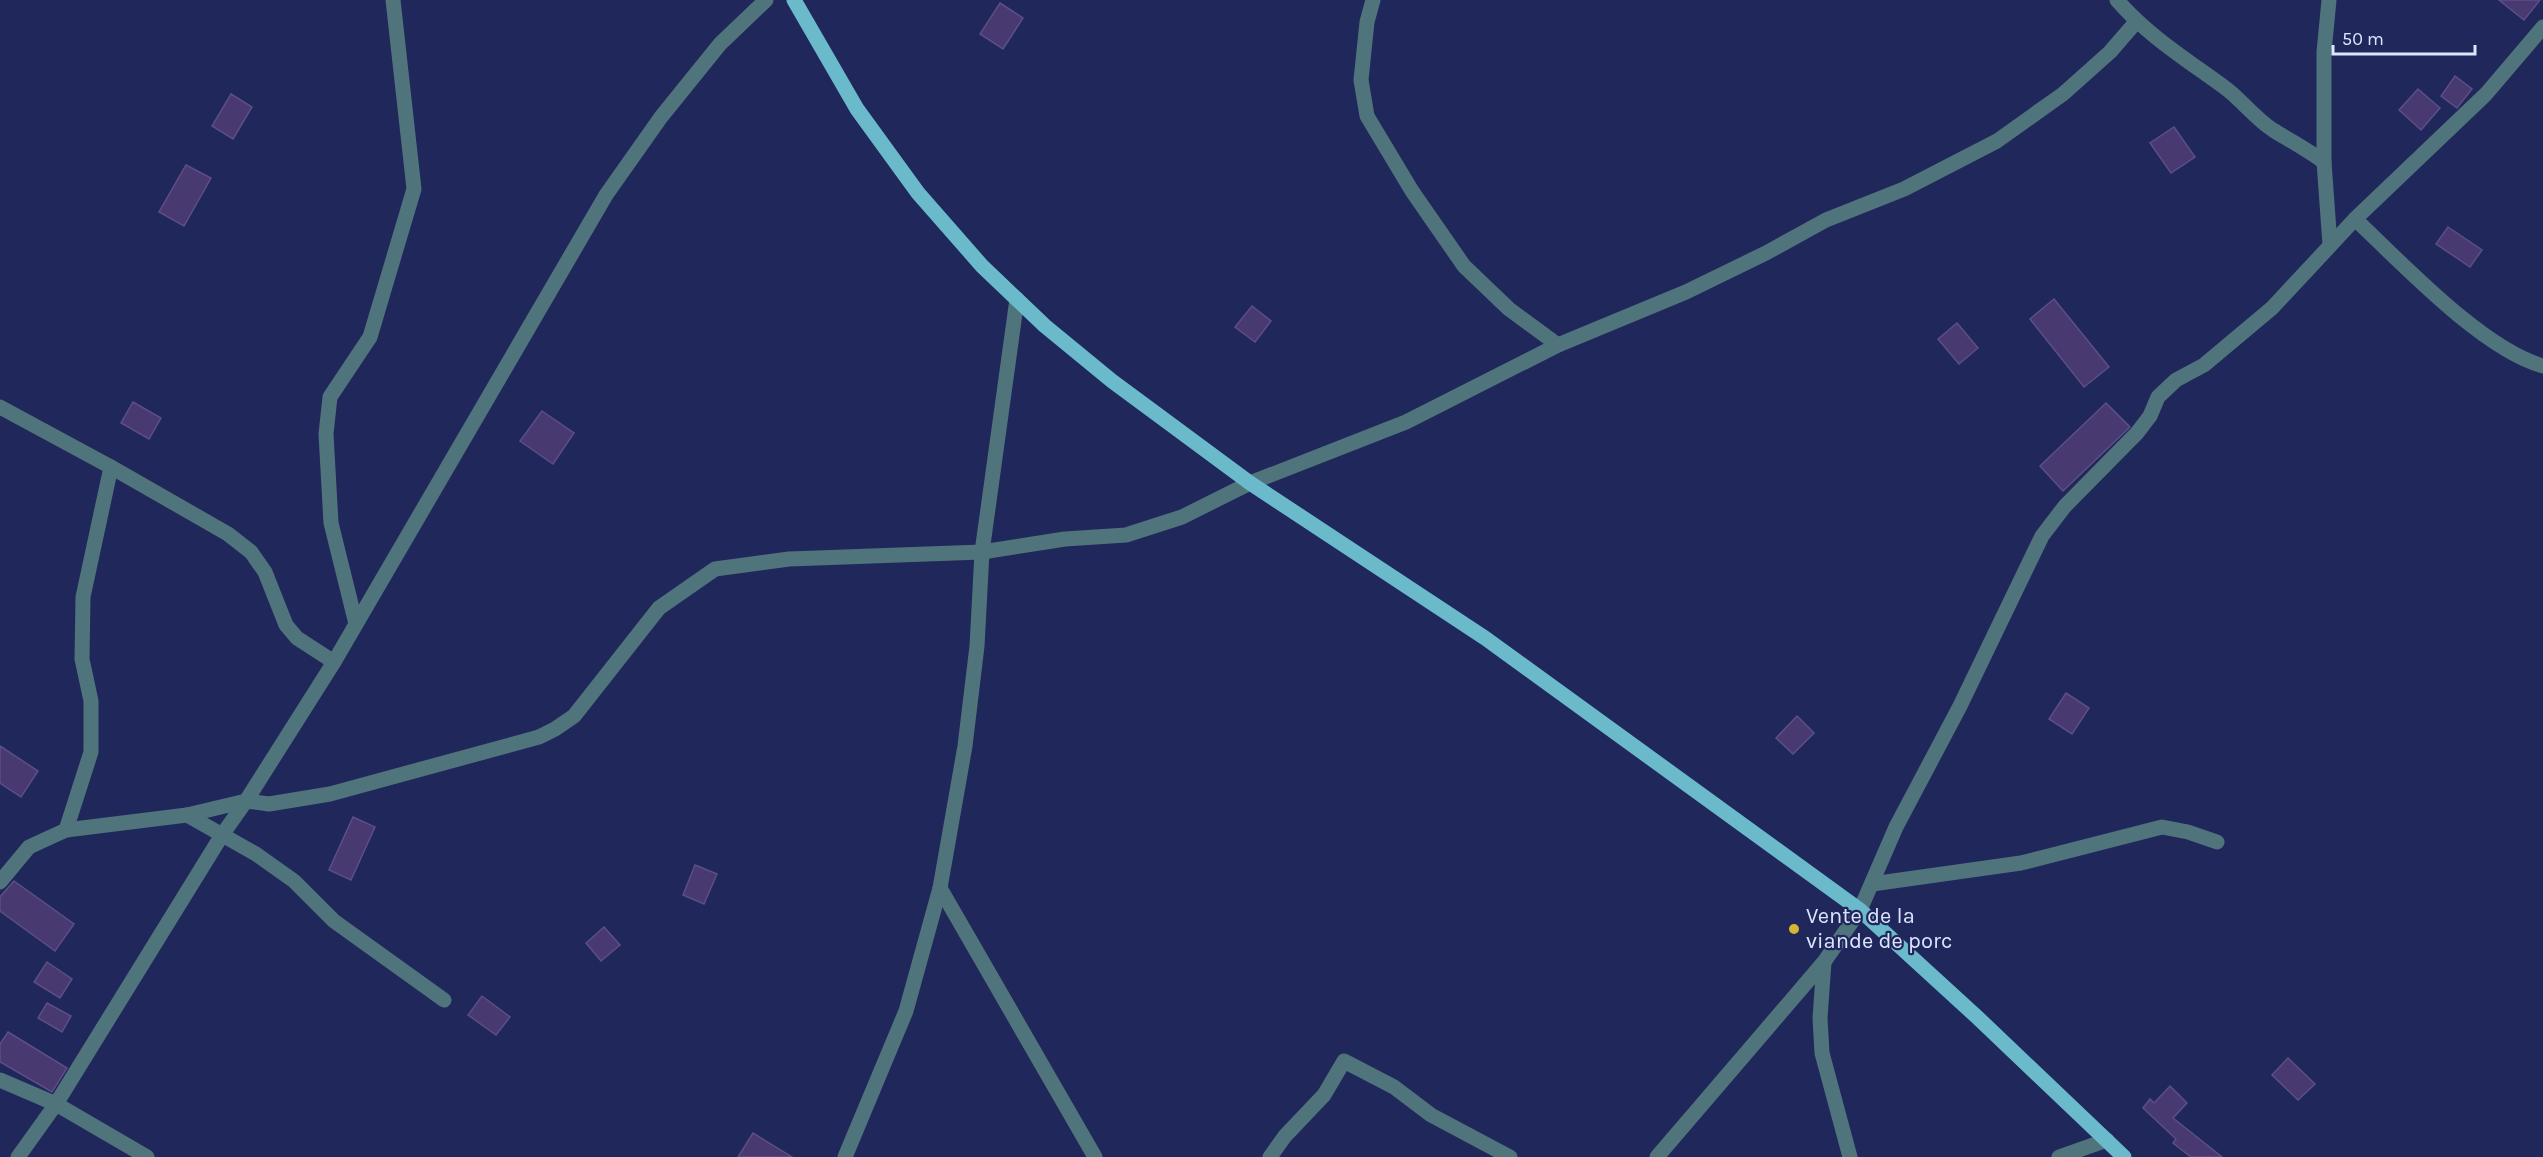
<svg xmlns="http://www.w3.org/2000/svg" width="2543" height="1157" font-family="Karla,sans-serif">
  <rect width="100%" height="100%" fill="#20275b"/>
  <g fill="#483970" stroke="#5c4e87" stroke-width="1.5">
    <polygon points="2499,0 2540,0 2524,20"/>
    <polygon points="1000,3 1023,18 1003,49 980,34"/>
    <polygon points="2455,76 2472,89 2457,108 2441,96"/>
    <polygon points="2418,89 2440,108 2421,130 2399,110"/>
    <polygon points="231,94 252,107 233,139 212,126"/>
    <polygon points="2174,127 2195,157 2171,173 2150,143"/>
    <polygon points="186,165 211,178 184,226 159,212"/>
    <polygon points="2448,227 2482,250 2470,267 2436,244"/>
    <polygon points="2054,299 2109,367 2084,387 2030,319"/>
    <polygon points="1252,306 1271,321 1255,342 1235,327"/>
    <polygon points="1957,323 1978,348 1959,364 1938,339"/>
    <polygon points="133,402 161,418 149,439 121,423"/>
    <polygon points="2106,403 2130,427 2063,491 2040,466"/>
    <polygon points="542,411 574,433 553,464 520,441"/>
    <polygon points="2066,693 2089,708 2072,734 2049,719"/>
    <polygon points="1797,716 1814,733 1793,754 1776,738"/>
    <polygon points="0,746 38,771 21,797 0,783"/>
    <polygon points="353,817 375,827 351,880 329,870"/>
    <polygon points="695,865 717,874 704,904 683,895"/>
    <polygon points="14,881 74,924 55,951 0,911 0,897"/>
    <polygon points="604,927 620,945 601,961 586,943"/>
    <polygon points="47,962 72,979 60,998 34,982"/>
    <polygon points="482,996 510,1017 496,1035 468,1015"/>
    <polygon points="47,1003 71,1016 62,1032 38,1018"/>
    <polygon points="8,1032 67,1068 52,1092 0,1062 0,1044"/>
    <polygon points="2288,1058 2315,1084 2298,1100 2272,1075"/>
    <polygon points="2170,1086 2187,1103 2173,1118 2222,1157 2191,1157 2173,1143 2176,1139 2143,1108 2150,1099 2154,1103"/>
    <polygon points="753,1133 792,1157 738,1157"/>
  </g>
  <g fill="none" stroke-linecap="round" stroke-linejoin="round">
    <g stroke="#4f747c" stroke-width="15">
      <polyline points="1373,0 1367,22 1361,80 1367,116 1412,191 1464,266 1509,309 1558,345"/>
      <path d="M2117 0C2149 37 2189 61 2228 90 2244 103 2256 119 2273 130 2291 141 2308 150 2324 162"/>
      <polyline points="2329,0 2324,52 2324,162 2330,245"/>
      <path d="M2355 219C2402 263 2482 349 2543 366"/>
      <polyline points="0,407 111,467 228,534 251,552 265,572 286,625 297,638 334,662"/>
      <polyline points="356,624 331,523 326,434 330,397 370,337 414,189 393,0"/>
      <polyline points="187,815 256,854 294,881 334,921 444,1000"/>
      <polyline points="66,830 91,752 91,701 82,659 83,597 111,467"/>
      <polyline points="0,882 29,847 66,830 187,815 246,801 269,804 330,794 539,737 555,729 574,716 659,608 715,569 789,559 982,552 1065,539 1126,535 1182,517 1250,483 1406,422 1558,345 1686,292 1766,253 1826,220 1904,189 1997,141 2063,94 2110,52 2136,22"/>
      <polyline points="1872,884 2021,863 2162,827 2188,832 2217,842"/>
      <polyline points="940,888 1095,1157"/>
      <polyline points="1824,962 1820,1018 1822,1053 1850,1157"/>
      <polyline points="0,1080 56,1104 147,1157"/>
      <polyline points="18,1157 56,1104 222,835 246,801 334,662 606,195 661,117 720,44 766,0"/>
      <polyline points="845,1157 906,1011 940,888 965,746 977,646 982,552 1017,299"/>
      <polyline points="1270,1157 1285,1136 1324,1095 1344,1061 1394,1087 1431,1115 1510,1157"/>
      <polyline points="1657,1157 1824,962 1860,910 1896,827 1960,706 2042,536 2065,506 2137,433 2150,416 2158,397 2176,380 2204,365 2272,308 2355,219 2486,94 2543,27"/>
      <polyline points="2059,1157 2107,1140"/>
    </g>
    <polyline stroke="#6bbacb" stroke-width="15" points="794,0 857,109 918,193 982,266 1045,326 1112,381 1250,483 1485,638 1860,910 1977,1017 2124,1157"/>
  </g>
  <circle fill="#d6b534" stroke="#20275b" stroke-width="2" cx="1794" cy="929" r="6"/>
  <g text-anchor="middle" dominant-baseline="central" stroke-width="4.5" stroke-linejoin="round" paint-order="stroke">
    <g font-size="22" fill="#dde4fe" stroke="#20275b" text-anchor="start">
      <text x="1806" y="916">Vente de la<tspan x="1806" dy="25">viande de porc</tspan></text>
    </g>
  </g>
  <path d="M2333 45v9h142v-9" fill="none" stroke="#dde4fe" stroke-width="3"/>
  <text x="2342" y="45" font-size="18" fill="#dde4fe" stroke="#20275b" stroke-width="4.5" paint-order="stroke">50 m</text>
</svg>
